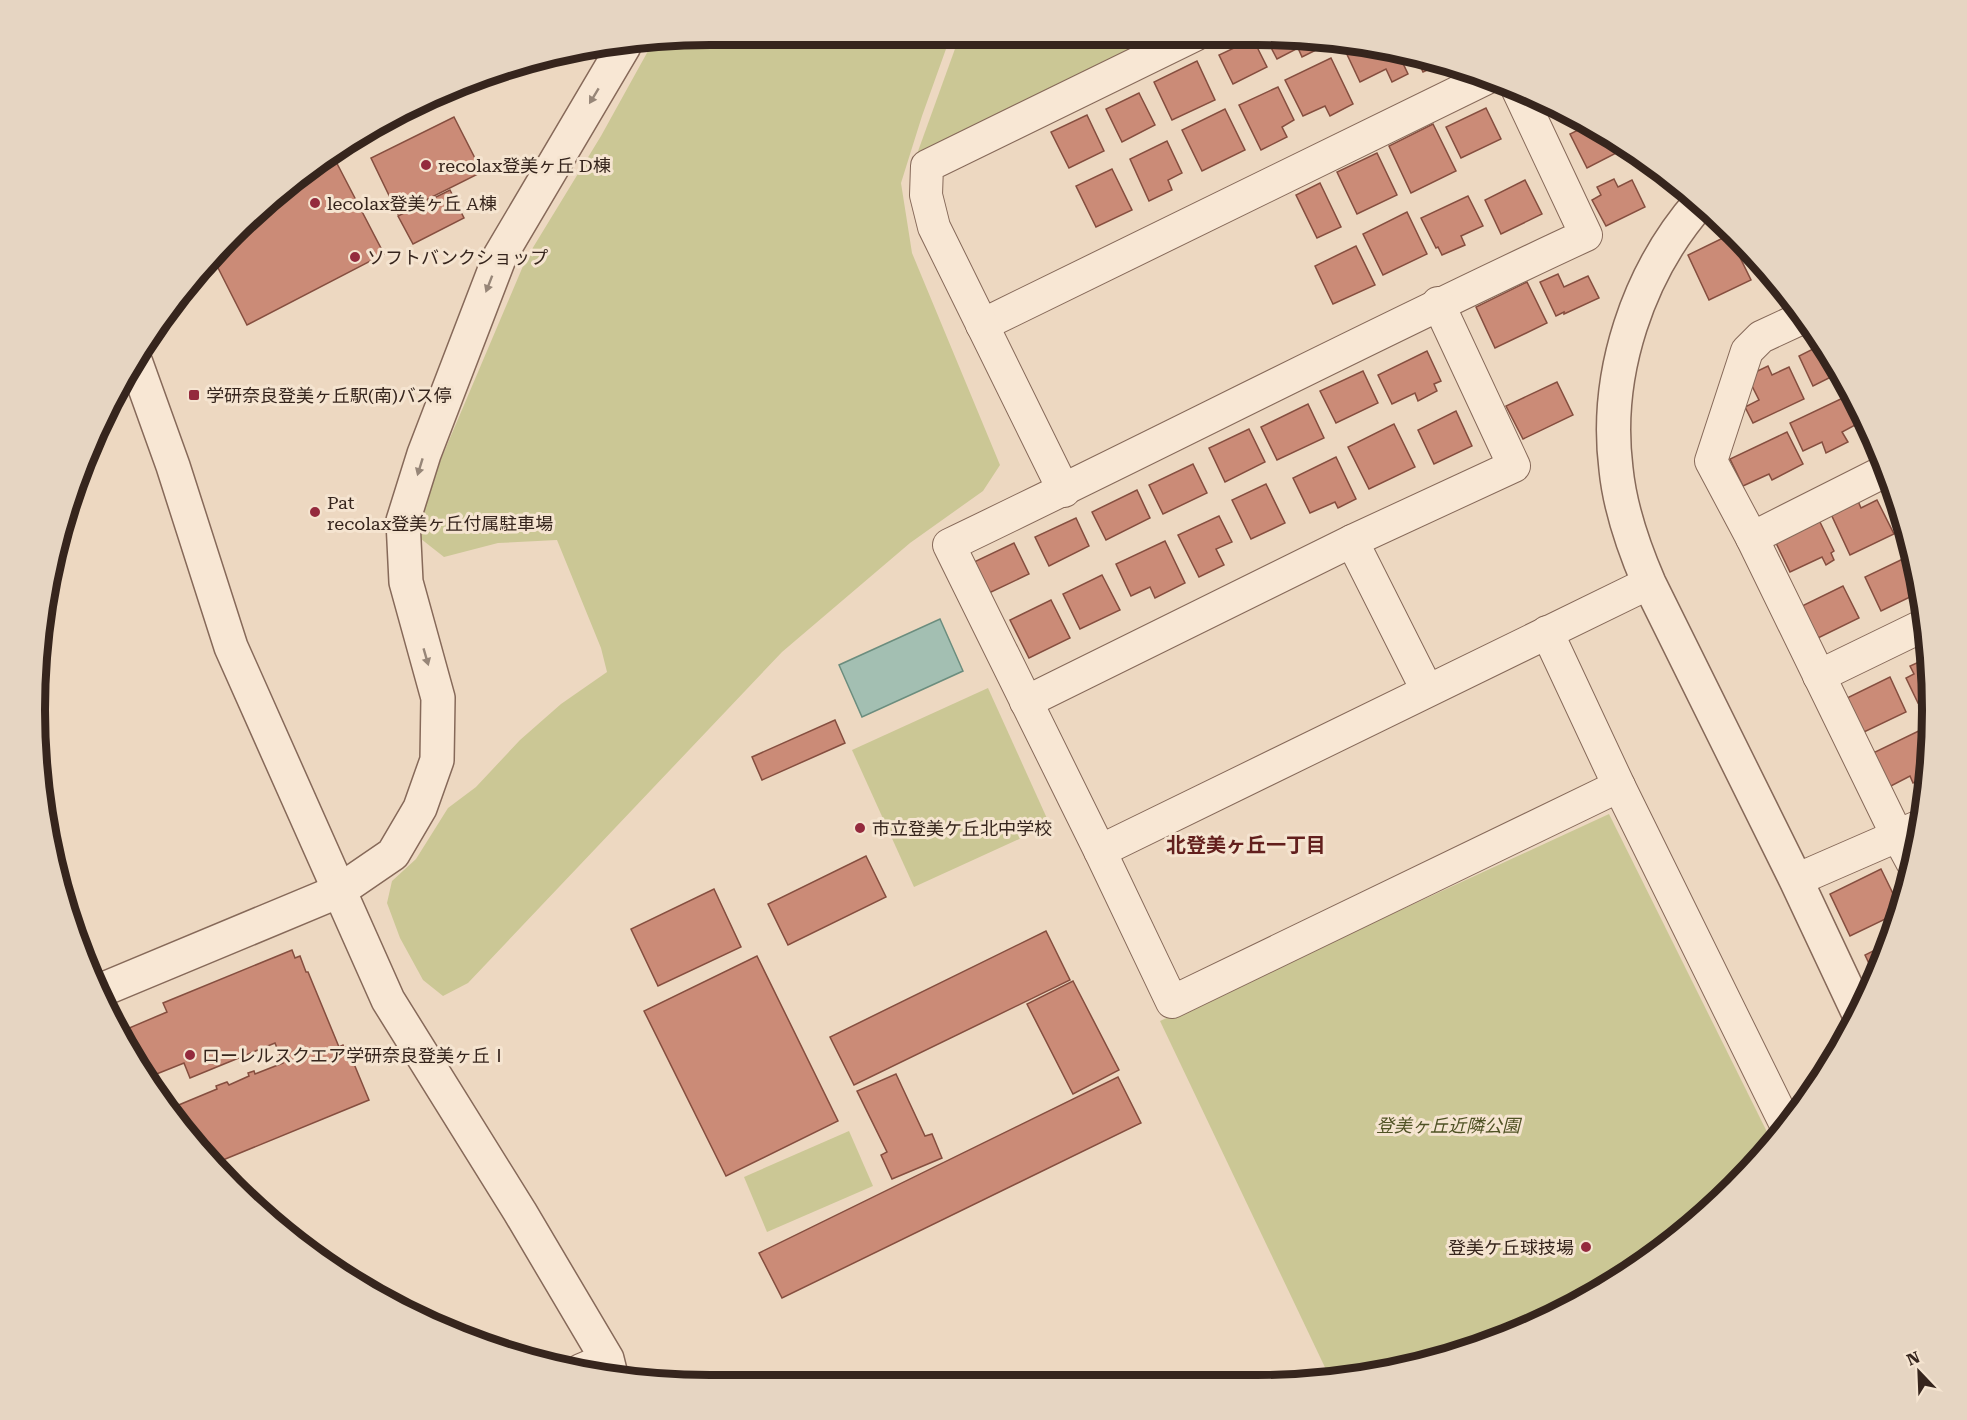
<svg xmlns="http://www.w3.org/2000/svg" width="1967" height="1420" font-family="'Roboto Serif','Noto Sans JP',serif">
  <rect width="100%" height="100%" fill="#edd8c1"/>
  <g fill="#cbc795">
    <polygon points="710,35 951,35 922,116 901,183 912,253 1000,465 983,491 910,543 782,652 468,983 443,996 423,980 400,938 387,903 392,881 416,859 448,808 476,787 520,740 561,704 607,672 601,648 557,540 498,543 444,557 416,535 430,485 526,259 601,136 653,42"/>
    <polygon points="960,35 1162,35 917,154"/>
    <polygon points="988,688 1050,825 914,887 852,750"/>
    <polygon points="1609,814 1773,1144 1765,1155 1668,1246 1516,1334 1346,1380 1331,1380 1160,1021"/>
    <polygon points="849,1131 873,1186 767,1232 744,1177"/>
  </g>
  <polygon fill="#a3bfb2" stroke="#6b8d7e" stroke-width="1.5" points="940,619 963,671 862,717 839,665"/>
  <g fill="#cb8b77" stroke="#854e3f" stroke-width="1.5">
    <polygon points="1265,36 1323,43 1324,46 1302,57 1298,48 1277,59"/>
    <polygon points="1253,39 1267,67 1233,84 1219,55"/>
    <polygon points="1348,46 1398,53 1408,74 1392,82 1386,69 1360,82 1344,48"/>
    <polygon points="1415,55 1431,57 1445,62 1423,72"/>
    <polygon points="1331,58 1353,104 1330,116 1325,106 1303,116 1285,80"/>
    <polygon points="1197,61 1215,100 1172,120 1154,82"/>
    <polygon points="1278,87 1294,120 1282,127 1287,137 1261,150 1239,105"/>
    <polygon points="1139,93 1155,125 1122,142 1106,109"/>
    <polygon points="1486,108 1501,139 1461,158 1446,127"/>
    <polygon points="1225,109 1245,150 1202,171 1182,130"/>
    <polygon points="1087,115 1104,151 1069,168 1051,132"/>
    <polygon points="454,117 482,172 398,214 371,158"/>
    <polygon points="1433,124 1456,171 1411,193 1389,146"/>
    <polygon points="1588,125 1624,144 1626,148 1587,168 1570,134"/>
    <polygon points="1167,141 1182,173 1168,180 1172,190 1149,201 1130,159"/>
    <polygon points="331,152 384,254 247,325 212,256"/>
    <polygon points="1377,153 1397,195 1357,214 1337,172"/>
    <polygon points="1112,169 1132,210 1096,227 1076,186"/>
    <polygon points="1614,179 1618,187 1632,180 1645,207 1606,226 1592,200 1601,195 1597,187"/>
    <polygon points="1525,180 1542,214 1501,234 1485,200"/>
    <polygon points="1320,183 1341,227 1317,238 1296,195"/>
    <polygon points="450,190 464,218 413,244 398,216"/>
    <polygon points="1468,196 1483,226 1461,236 1465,245 1442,255 1438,247 1436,248 1421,218"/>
    <polygon points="1407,212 1427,254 1383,275 1363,234"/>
    <polygon points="1729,235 1751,280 1709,300 1688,255"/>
    <polygon points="1356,246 1375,285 1333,304 1315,266"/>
    <polygon points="1757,260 1779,284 1770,288"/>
    <polygon points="1558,274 1564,287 1588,276 1599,298 1564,314 1564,312 1556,316 1540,282"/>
    <polygon points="1527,282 1547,323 1495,348 1476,307"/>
    <polygon points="1821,345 1839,373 1813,386 1799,356"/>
    <polygon points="1427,351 1441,381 1434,384 1437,391 1418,401 1415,393 1392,404 1378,375"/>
    <polygon points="1768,366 1772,375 1789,367 1804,399 1753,423 1745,407 1759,400 1747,376"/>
    <polygon points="1363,371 1378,403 1336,423 1320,391"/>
    <polygon points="1557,382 1573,415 1523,439 1506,406"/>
    <polygon points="1847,396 1859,423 1842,432 1848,442 1826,453 1822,442 1803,451 1790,423"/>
    <polygon points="1308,404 1324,438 1277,460 1261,427"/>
    <polygon points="1456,411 1472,446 1434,464 1418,430"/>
    <polygon points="1394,424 1415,467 1369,489 1348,447"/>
    <polygon points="1249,429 1265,462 1225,482 1209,448"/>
    <polygon points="1787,432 1803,464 1772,480 1769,474 1743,486 1730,459"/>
    <polygon points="1336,457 1356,499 1338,508 1335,502 1310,513 1293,478"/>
    <polygon points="1193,464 1207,493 1163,514 1149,485"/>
    <polygon points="1266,484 1285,523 1251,539 1232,500"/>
    <polygon points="1137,490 1150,518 1106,540 1092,512"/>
    <polygon points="1894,493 1907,528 1904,530 1888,496"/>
    <polygon points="1877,500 1894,534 1850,555 1831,514 1858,501 1861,508"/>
    <polygon points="1219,516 1232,542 1216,549 1224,565 1199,577 1178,535"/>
    <polygon points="1076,518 1089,546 1049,566 1035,537"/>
    <polygon points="1819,520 1834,551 1831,553 1834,560 1826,565 1822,557 1790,572 1775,541"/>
    <polygon points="1165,541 1185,583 1155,598 1150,587 1131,596 1116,564"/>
    <polygon points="1014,543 1029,574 989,593 974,562"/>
    <polygon points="1905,558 1907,561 1913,558 1920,602 1918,603 1914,595 1881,611 1865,577"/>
    <polygon points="1102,575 1120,610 1080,629 1063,594"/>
    <polygon points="1843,586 1859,618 1818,638 1802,606"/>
    <polygon points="1051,600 1070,638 1029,658 1010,620"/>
    <polygon points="1930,657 1930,697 1918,703 1906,678 1914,674 1910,666"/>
    <polygon points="1890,677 1906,712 1864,732 1847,698"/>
    <polygon points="835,720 845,743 762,780 752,757"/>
    <polygon points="1929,726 1927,776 1913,783 1910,776 1889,787 1873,753"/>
    <polygon points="866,856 886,897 788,945 768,904"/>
    <polygon points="1881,869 1901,910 1900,912 1850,936 1830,894"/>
    <polygon points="714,889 741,947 658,986 631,929"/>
    <polygon points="1046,931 1070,980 854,1085 830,1037"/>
    <polygon points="1889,943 1875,976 1865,955"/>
    <polygon points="292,950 295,958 300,956 306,972 308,972 339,1047 343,1045 344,1048 347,1047 369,1100 218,1162 218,1164 215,1165 174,1121 166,1107 167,1106 169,1109 217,1089 216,1086 227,1082 229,1085 249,1076 248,1073 254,1071 255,1074 283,1063 275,1043 190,1078 184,1063 149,1077 122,1031 167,1012 163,1003"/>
    <polygon points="757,956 838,1121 726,1176 644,1011"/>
    <polygon points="1073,981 1119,1070 1073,1094 1027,1004"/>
    <polygon points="896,1074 925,1136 932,1134 942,1158 892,1179 881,1155 887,1152 857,1091"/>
    <polygon points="1118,1077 1141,1123 782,1298 759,1253"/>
  </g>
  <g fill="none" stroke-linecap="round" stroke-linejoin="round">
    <defs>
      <g id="minor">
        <path d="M1516 86 1586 235C1372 334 1162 443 949 545L1100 851 1172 1002 1619 786"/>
        <polyline points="1804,317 1761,337 1747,351 1711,461 1752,538 1891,823 1912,862"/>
        <polyline points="982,325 1489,77"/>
        <polyline points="1064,491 934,227 926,195 927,166 1195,35"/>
        <polyline points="1752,538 1885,471"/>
        <polyline points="1352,541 1427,690"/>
        <polyline points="1547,632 1619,786 1786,1125"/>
        <polyline points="1819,676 1924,625"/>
        <polyline points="1026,702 1352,541 1514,466 1438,303"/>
        <polyline points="1100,851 1649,583"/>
        <polyline points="1796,880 1920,826"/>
        <polyline points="581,1370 607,1359"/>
      </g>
      <g id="tertiary">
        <path d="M1701 201C1638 272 1604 374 1616 469 1620 509 1633 546 1649 583L1796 880 1858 1012"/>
        <polyline points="136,363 173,466 231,647 388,1000 520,1212 607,1359 611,1375"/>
        <polyline points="99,991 339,891 393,854 420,808 437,760 438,698 406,582 403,521 424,454 500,256 624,46"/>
      </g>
    </defs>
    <use href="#minor" stroke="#866959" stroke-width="34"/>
    <use href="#tertiary" stroke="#866959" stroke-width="36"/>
    <use href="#minor" stroke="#f8e7d4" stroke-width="32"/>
    <use href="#tertiary" stroke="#f8e7d4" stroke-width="33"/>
  </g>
  <defs><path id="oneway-solid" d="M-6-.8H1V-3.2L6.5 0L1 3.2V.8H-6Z" transform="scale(1.5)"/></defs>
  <g fill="#978678">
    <use href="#oneway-solid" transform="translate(594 96) rotate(121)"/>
    <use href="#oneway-solid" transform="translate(489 284) rotate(111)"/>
    <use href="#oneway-solid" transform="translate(420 467) rotate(107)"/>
    <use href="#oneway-solid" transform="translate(426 657) rotate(74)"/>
  </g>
  <g fill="#942a3d" stroke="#f5e4d0" stroke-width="2">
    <circle cx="426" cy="165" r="6"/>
    <circle cx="315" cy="203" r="6"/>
    <circle cx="355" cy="257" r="6"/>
    <rect x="188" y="389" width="12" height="12" rx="3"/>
    <circle cx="315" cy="512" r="6"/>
    <circle cx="860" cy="828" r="6"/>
    <circle cx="190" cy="1055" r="6"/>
    <circle cx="1586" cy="1247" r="6"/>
  </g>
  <g text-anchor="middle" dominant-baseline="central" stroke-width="6" stroke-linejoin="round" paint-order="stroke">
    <g font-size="18" fill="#36251d" stroke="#f5e4d0" text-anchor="start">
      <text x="438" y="165">recolax登美ヶ丘 D棟</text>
      <text x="327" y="203">lecolax登美ヶ丘 A棟</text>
      <text x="367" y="257">ソフトバンクショップ</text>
      <text x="206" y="395">学研奈良登美ヶ丘駅(南)バス停</text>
      <text x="327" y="502">Pat<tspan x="327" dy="21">recolax登美ヶ丘付属駐車場</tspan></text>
      <text x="872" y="828">市立登美ケ丘北中学校</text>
      <text x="202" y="1055">ローレルスクエア学研奈良登美ヶ丘Ⅰ</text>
      <text x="1574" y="1247" text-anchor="end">登美ケ丘球技場</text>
    </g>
    <g font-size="18" font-style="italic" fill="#4f5224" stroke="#f5e4d0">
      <text x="1448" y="1125">登美ヶ丘近隣公園</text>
    </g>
    <g font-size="20" font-weight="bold" fill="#621f1d" stroke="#f5e4d0">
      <text x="1246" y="845">北登美ヶ丘一丁目</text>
    </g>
  </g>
  <path d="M0 0H1967V1420H0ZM710 45H1257A665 665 0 0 1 1922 710V710A665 665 0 0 1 1257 1375H710A665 665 0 0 1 45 710V710A665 665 0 0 1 710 45Z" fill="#e6d5c2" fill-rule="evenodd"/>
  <path fill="none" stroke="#36251d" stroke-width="8" d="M710 45H1257A665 665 0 0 1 1922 710V710A665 665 0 0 1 1257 1375H710A665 665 0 0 1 45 710V710A665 665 0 0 1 710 45Z"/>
  <g transform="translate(1919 1372) rotate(337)" stroke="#f5e4d0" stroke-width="4.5" paint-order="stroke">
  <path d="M0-4.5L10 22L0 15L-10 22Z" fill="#36251d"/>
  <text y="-9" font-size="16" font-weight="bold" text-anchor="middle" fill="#36251d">N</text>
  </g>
</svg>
